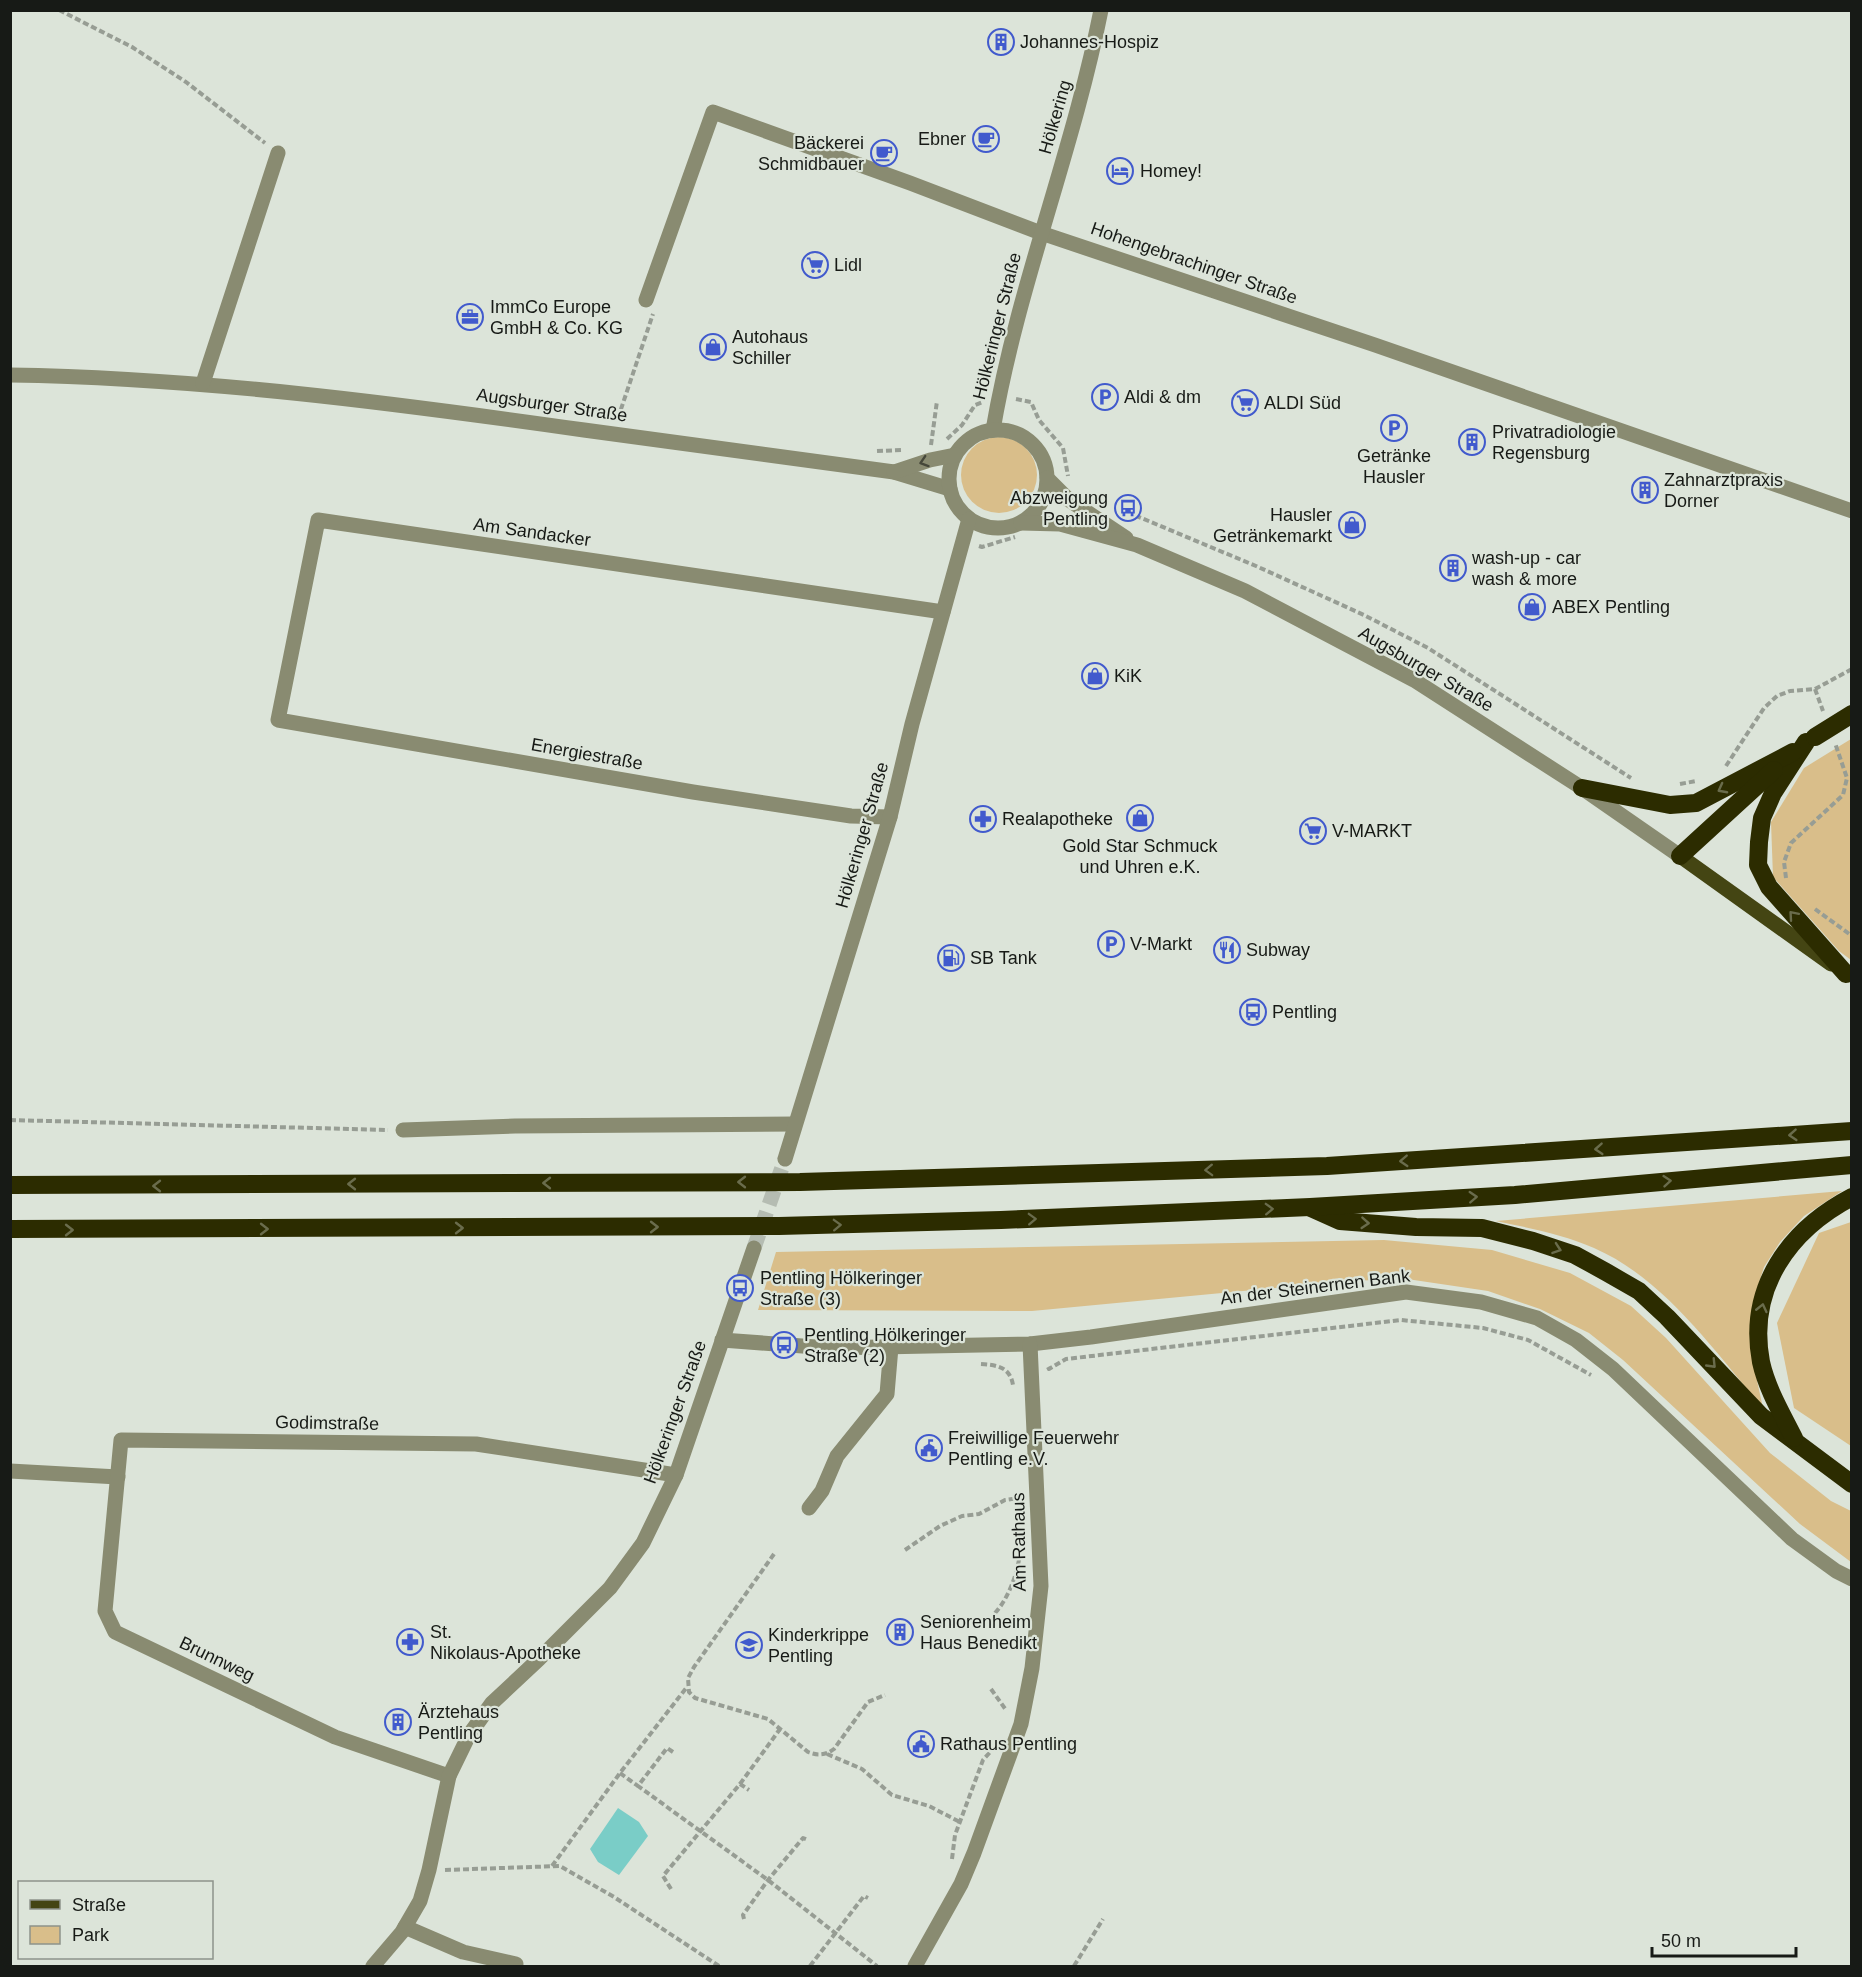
<svg xmlns="http://www.w3.org/2000/svg" width="1862" height="1977" font-family="Helvetica,sans-serif">
  <rect width="100%" height="100%" fill="#dce4d9"/>
  <g fill="#d9be8a">
    <circle cx="999" cy="475" r="38"/>
    <polygon points="1851,739 1851,960 1839,951 1773,877 1771,822 1804,768"/>
    <path d="M1842 1191 1804 1216 1780 1242 1764 1267 1755 1295 1750 1327 1754 1367 1763 1408C1714 1351 1665 1279 1594 1248 1562 1234 1529 1228 1496 1221Z"/>
    <polygon points="1851,1222 1852,1222 1851,1446 1794,1408 1777,1323 1819,1233"/>
    <polygon points="1384,1240 1492,1250 1570,1273 1631,1306 1666,1338 1770,1453 1831,1501 1851,1511 1851,1562 1800,1524 1623,1360 1589,1333 1540,1309 1488,1291 1407,1279 1348,1281 1032,1311 758,1310 776,1252"/>
  </g>
  <polygon fill="#7acdc7" points="618,1808 639,1822 648,1836 619,1875 598,1862 590,1849"/>
  <g fill="none" stroke-linecap="round" stroke-linejoin="round">
    <polyline stroke="#b5bcb2" stroke-width="15" stroke-dasharray="15 8" stroke-linecap="butt" points="754,1248 785,1159"/>
    <g stroke="#979d94" stroke-width="4" stroke-dasharray="6 3" stroke-linecap="butt">
      <polyline points="59,10 132,47 186,82 265,143"/>
      <polyline points="1016,399 1031,402 1039,420 1063,448 1068,476"/>
      <polyline points="618,418 653,314"/>
      <polyline points="947,439 962,425 975,405 983,402"/>
      <polyline points="931,445 937,401"/>
      <polyline points="877,451 902,450"/>
      <polyline points="1118,512 1127,512 1256,566 1364,615 1428,648 1631,778"/>
      <polyline points="979,546 982,547 1015,537"/>
      <polyline points="1815,689 1823,711"/>
      <polyline points="1726,766 1764,708 1777,696 1790,691 1815,689 1852,669"/>
      <polyline points="1680,784 1696,781"/>
      <polyline points="1786,878 1784,862 1791,843 1843,795 1847,778 1835,743"/>
      <polyline points="1815,909 1852,936"/>
      <polyline points="10,1120 388,1130"/>
      <path d="M981 1364C997 1365 1010 1367 1013 1385"/>
      <polyline points="1048,1367 1049,1369 1066,1359 1401,1320 1483,1328 1528,1340 1591,1375"/>
      <polyline points="905,1550 940,1526 962,1516 979,1514 1005,1500 1019,1498"/>
      <path d="M774 1554 694 1667 688 1678 689 1692 695 1698 768 1719 808 1752C818 1756 826 1755 834 1749L868 1702 885 1695"/>
      <path d="M995 1613C1009 1598 1020 1568 1020 1548"/>
      <polyline points="991,1689 1006,1710"/>
      <polyline points="673,1752 667,1748 638,1786 768,1880 877,1966"/>
      <polyline points="827,1754 862,1769 892,1795 929,1806 960,1822"/>
      <polyline points="620,1773 638,1786"/>
      <polyline points="740,1784 780,1729"/>
      <polyline points="952,1859 955,1835 983,1760 992,1750"/>
      <polyline points="552,1866 620,1773 687,1687"/>
      <polyline points="445,1870 560,1866 614,1897 719,1966"/>
      <polyline points="671,1889 663,1876 740,1784 749,1790"/>
      <polyline points="744,1919 743,1915 768,1880 803,1838 808,1840"/>
      <polyline points="810,1966 864,1896 868,1898"/>
      <polyline points="1074,1966 1103,1919"/>
    </g>
    <g stroke="#898b71" stroke-width="15">
      <polyline points="646,300 713,112 910,183 1041,233 1375,345 1852,511"/>
      <path d="M10 375C203 378 393 403 584 430 687 444 790 458 894 472L950 489"/>
      <polyline points="203,383 278,153"/>
      <path d="M993 430C1017 288 1073 152 1101 10"/>
      <circle cx="998" cy="479" r="49"/>
      <polyline points="894,472 930,460 955,455"/>
      <polyline points="1047,478 1069,500 1126,538"/>
      <polyline points="1021,523 1060,524 1137,545 1245,591 1414,680 1582,788 1680,856"/>
      <polyline points="890,817 851,816 693,792 278,720 318,520 943,612"/>
      <polyline points="403,1130 515,1126 795,1124"/>
      <polyline points="785,1159 890,817 912,724 969,519"/>
      <polyline points="722,1340 829,1348 1030,1344 1091,1337 1406,1292 1481,1302 1537,1318 1576,1340 1613,1369 1792,1539 1836,1571 1852,1579"/>
      <polyline points="10,1471 118,1477"/>
      <polyline points="809,1508 822,1491 837,1456 887,1394 891,1347"/>
      <polyline points="449,1776 335,1737 115,1632 105,1611 121,1440 476,1444 676,1475"/>
      <polyline points="405,1927 463,1952 516,1964"/>
      <polyline points="373,1966 402,1932 420,1901 429,1870 449,1776 469,1735 492,1703 539,1659 610,1588 643,1543 676,1475 754,1248"/>
      <polyline points="915,1966 961,1884 974,1853 1021,1724 1032,1668 1041,1586 1030,1344"/>
    </g>
    <polyline stroke="#444513" stroke-width="15" points="1680,856 1831,964"/>
    <g stroke="#2c2c00" stroke-width="18">
      <polyline points="1806,742 1773,793 1762,818 1759,842 1758,865 1769,887 1846,974"/>
      <polyline points="1582,788 1670,805 1696,803 1793,752"/>
      <polyline points="1680,856 1774,770"/>
      <polyline points="10,1185 800,1182 1327,1166 1852,1131"/>
      <polyline points="1311,1208 1340,1221 1416,1227 1482,1228 1533,1241 1575,1255 1606,1272 1639,1291 1667,1317 1761,1416 1852,1484"/>
      <polyline points="10,1229 779,1226 1001,1220 1310,1207 1515,1195 1852,1165"/>
      <path d="M1794 1438C1782 1414 1767 1389 1761 1362 1747 1288 1789 1230 1852 1197"/>
    </g>
    <polyline stroke="#2c2c00" stroke-width="18" points="1815,737 1852,714"/>
  </g>
  <defs><path id="oneway-chevron" d="M-2-3.5L2.5 0L-2 3.5" fill="none" stroke-width="1.6" stroke-linecap="round" stroke-linejoin="round" transform="scale(1.5)"/></defs>
  <use stroke="#45473a" href="#oneway-chevron" transform="translate(924 462) rotate(162)"/>
  <g stroke="#6a6c4c">
    <use href="#oneway-chevron" transform="translate(1722 789) rotate(152)"/>
    <use href="#oneway-chevron" transform="translate(1793 915) rotate(-131)"/>
    <use href="#oneway-chevron" transform="translate(1793 1135) rotate(176)"/>
    <use href="#oneway-chevron" transform="translate(1599 1149) rotate(176)"/>
    <use href="#oneway-chevron" transform="translate(1404 1161) rotate(177)"/>
    <use href="#oneway-chevron" transform="translate(1209 1170) rotate(178)"/>
    <use href="#oneway-chevron" transform="translate(1667 1181) rotate(-5)"/>
    <use href="#oneway-chevron" transform="translate(742 1182) rotate(180)"/>
    <use href="#oneway-chevron" transform="translate(547 1183) rotate(180)"/>
    <use href="#oneway-chevron" transform="translate(352 1184) rotate(180)"/>
    <use href="#oneway-chevron" transform="translate(157 1186) rotate(180)"/>
    <use href="#oneway-chevron" transform="translate(1473 1197) rotate(-3)"/>
    <use href="#oneway-chevron" transform="translate(1269 1209) rotate(-2)"/>
    <use href="#oneway-chevron" transform="translate(1032 1219) rotate(-2)"/>
    <use href="#oneway-chevron" transform="translate(1365 1223) rotate(4)"/>
    <use href="#oneway-chevron" transform="translate(837 1225) rotate(-2)"/>
    <use href="#oneway-chevron" transform="translate(654 1227)"/>
    <use href="#oneway-chevron" transform="translate(459 1228)"/>
    <use href="#oneway-chevron" transform="translate(264 1229)"/>
    <use href="#oneway-chevron" transform="translate(69 1230)"/>
    <use href="#oneway-chevron" transform="translate(1557 1249) rotate(19)"/>
    <use href="#oneway-chevron" transform="translate(1762 1308) rotate(-77)"/>
    <use href="#oneway-chevron" transform="translate(1712 1364) rotate(46)"/>
  </g>
  <defs>
    <symbol id="building-ring" viewBox="-11 -11 22 22"><circle r="9.5" fill="#dce4d9" stroke="#415acd" stroke-width="1.5"/><path d="M-4-6H4V6H1V3H-1V6H-4ZM-2.5-4.3h1.7v1.8h-1.7ZM.8-4.3h1.7v1.8H.8ZM-2.5-1h1.7V.8h-1.7ZM.8-1h1.7V.8H.8Z" fill="#415acd"/></symbol>
    <symbol id="cafe-ring" viewBox="-11 -11 22 22"><circle r="9.5" fill="#dce4d9" stroke="#415acd" stroke-width="1.5"/><path d="M-5.5-4.5H6V0H3Q3 3.5 0 3.5H-2.5Q-5.5 3.5-5.5 0ZM3-3.2v2h1.7v-2ZM-6 4.5H4V6H-6Z" fill="#415acd"/></symbol>
    <symbol id="hotel-ring" viewBox="-11 -11 22 22"><circle r="9.5" fill="#dce4d9" stroke="#415acd" stroke-width="1.5"/><path d="M-6-4.5h1.5V1H6V5H4.5V3h-9V5H-6ZM-4 0a1.8 1.8 0 1 1 3.6 0ZM.5 0V-2.5h3Q6-2.5 6 0Z" fill="#415acd"/></symbol>
    <symbol id="supermarket-ring" viewBox="-11 -11 22 22"><circle r="9.5" fill="#dce4d9" stroke="#415acd" stroke-width="1.5"/><path d="M-6-5.5h2.5l.6 2H6L4.5 2H-2.5L-4.4-4H-6ZM-1.5 3.2a1.3 1.3 0 1 0 .1 0ZM3 3.2a1.3 1.3 0 1 0 .1 0Z" fill="#415acd"/></symbol>
    <symbol id="office-ring" viewBox="-11 -11 22 22"><circle r="9.5" fill="#dce4d9" stroke="#415acd" stroke-width="1.5"/><path d="M-6-3h4V-5.5h4V-3h4V5H-6ZM-1-4.5V-3h2v-1.5ZM-6 0V1H6V0Z" fill="#415acd"/></symbol>
    <symbol id="shop-ring" viewBox="-11 -11 22 22"><circle r="9.5" fill="#dce4d9" stroke="#415acd" stroke-width="1.5"/><path d="M-5-2.5h2.3a2.7 3.5 0 0 1 5.4 0H5L5.5 6h-11ZM-1.5-2.5h3a1.5 2.3 0 0 0-3 0Z" fill="#415acd"/></symbol>
    <symbol id="parking-ring" viewBox="-11 -11 22 22"><circle r="9.5" fill="#dce4d9" stroke="#415acd" stroke-width="1.5"/><path d="M-3.5-5.5H1a3.5 3.5 0 0 1 0 7H-1V5.5H-3.5ZM-1-3.4V-.6H.8a1.4 1.4 0 0 0 0-2.8Z" fill="#415acd"/></symbol>
    <symbol id="bus-ring" viewBox="-11 -11 22 22"><circle r="9.5" fill="#dce4d9" stroke="#415acd" stroke-width="1.5"/><path d="M-5-6H5V4H4V6H2V4H-2V6H-4V4H-5ZM-3.5-4V0h7V-4ZM-3.5 1.2v1.5H-2V1.2ZM2 1.2v1.5H3.5V1.2Z" fill="#415acd"/></symbol>
    <symbol id="pharmacy-ring" viewBox="-11 -11 22 22"><circle r="9.5" fill="#dce4d9" stroke="#415acd" stroke-width="1.5"/><path d="M-2-6h4v4h4v4h-4v4h-4v-4h-4v-4h4Z" fill="#415acd"/></symbol>
    <symbol id="restaurant-ring" viewBox="-11 -11 22 22"><circle r="9.5" fill="#dce4d9" stroke="#415acd" stroke-width="1.5"/><path d="M-5-6h1v4h1v-4h1v4h1v-4h1v5L-1.5 .5V6h-2V.5L-5-1ZM5-6V6H3V1.5H1.5Q1.5-4 5-6Z" fill="#415acd"/></symbol>
    <symbol id="fuel-ring" viewBox="-11 -11 22 22"><circle r="9.5" fill="#dce4d9" stroke="#415acd" stroke-width="1.5"/><path d="M-5.5-6h7V0h2V4h1.3V-2.5L3-4.5l.8-.8L6-3V5H2.5V1h-1V6h-7ZM-4.2-4.7v3.2H.2V-4.7Z" fill="#415acd"/></symbol>
    <symbol id="civic-ring" viewBox="-11 -11 22 22"><circle r="9.5" fill="#dce4d9" stroke="#415acd" stroke-width="1.5"/><path d="M-.6-6.5H3V-4.5H.6V-3L4-1V1h2V6H-6V1h2V-1L-.6-3ZM-1.2 2.5V6h2.4V2.5Z" fill="#415acd"/></symbol>
    <symbol id="school-ring" viewBox="-11 -11 22 22"><circle r="9.5" fill="#dce4d9" stroke="#415acd" stroke-width="1.5"/><path d="M0-5L7-2L0 1L-7-2ZM-4 1L0 2.5L4 1V4Q0 6-4 4Z" fill="#415acd"/></symbol>
  </defs>
  <g fill-rule="evenodd">
    <use href="#building-ring" x="986" y="27" width="30" height="30"/>
    <use href="#cafe-ring" x="971" y="124" width="30" height="30"/>
    <use href="#cafe-ring" x="869" y="138" width="30" height="30"/>
    <use href="#hotel-ring" x="1105" y="156" width="30" height="30"/>
    <use href="#supermarket-ring" x="800" y="250" width="30" height="30"/>
    <use href="#office-ring" x="455" y="302" width="30" height="30"/>
    <use href="#shop-ring" x="698" y="332" width="30" height="30"/>
    <use href="#parking-ring" x="1090" y="382" width="30" height="30"/>
    <use href="#supermarket-ring" x="1230" y="388" width="30" height="30"/>
    <use href="#parking-ring" x="1379" y="413" width="30" height="30"/>
    <use href="#building-ring" x="1457" y="427" width="30" height="30"/>
    <use href="#building-ring" x="1630" y="475" width="30" height="30"/>
    <use href="#bus-ring" x="1113" y="493" width="30" height="30"/>
    <use href="#shop-ring" x="1337" y="510" width="30" height="30"/>
    <use href="#building-ring" x="1438" y="553" width="30" height="30"/>
    <use href="#shop-ring" x="1517" y="592" width="30" height="30"/>
    <use href="#shop-ring" x="1080" y="661" width="30" height="30"/>
    <use href="#shop-ring" x="1125" y="803" width="30" height="30"/>
    <use href="#pharmacy-ring" x="968" y="804" width="30" height="30"/>
    <use href="#supermarket-ring" x="1298" y="816" width="30" height="30"/>
    <use href="#parking-ring" x="1096" y="929" width="30" height="30"/>
    <use href="#restaurant-ring" x="1212" y="935" width="30" height="30"/>
    <use href="#fuel-ring" x="936" y="943" width="30" height="30"/>
    <use href="#bus-ring" x="1238" y="997" width="30" height="30"/>
    <use href="#bus-ring" x="725" y="1273" width="30" height="30"/>
    <use href="#bus-ring" x="769" y="1330" width="30" height="30"/>
    <use href="#civic-ring" x="914" y="1433" width="30" height="30"/>
    <use href="#building-ring" x="885" y="1617" width="30" height="30"/>
    <use href="#pharmacy-ring" x="395" y="1627" width="30" height="30"/>
    <use href="#school-ring" x="734" y="1630" width="30" height="30"/>
    <use href="#building-ring" x="383" y="1707" width="30" height="30"/>
    <use href="#civic-ring" x="906" y="1729" width="30" height="30"/>
  </g>
  <g text-anchor="middle" dominant-baseline="central" stroke-width="4.5" stroke-linejoin="round" paint-order="stroke">
    <g font-size="18" fill="#171a16" stroke="#dce4d9" text-anchor="start">
      <text x="1020" y="42">Johannes-Hospiz</text>
      <text x="966" y="139" text-anchor="end">Ebner</text>
      <text x="864" y="143" text-anchor="end">Bäckerei<tspan x="864" dy="21">Schmidbauer</tspan></text>
      <text x="1140" y="171">Homey!</text>
      <text x="834" y="265">Lidl</text>
      <text x="490" y="307">ImmCo Europe<tspan x="490" dy="21">GmbH &amp; Co. KG</tspan></text>
      <text x="732" y="337">Autohaus<tspan x="732" dy="21">Schiller</tspan></text>
      <text x="1124" y="397">Aldi &amp; dm</text>
      <text x="1264" y="403">ALDI Süd</text>
      <text x="1492" y="432">Privatradiologie<tspan x="1492" dy="21">Regensburg</tspan></text>
      <text x="1394" y="456" text-anchor="middle">Getränke<tspan x="1394" dy="21">Hausler</tspan></text>
      <text x="1664" y="480">Zahnarztpraxis<tspan x="1664" dy="21">Dorner</tspan></text>
      <text x="1108" y="498" text-anchor="end">Abzweigung<tspan x="1108" dy="21">Pentling</tspan></text>
      <text x="1332" y="515" text-anchor="end">Hausler<tspan x="1332" dy="21">Getränkemarkt</tspan></text>
      <text x="1472" y="558">wash-up - car<tspan x="1472" dy="21">wash &amp; more</tspan></text>
      <text x="1552" y="607">ABEX Pentling</text>
      <text x="1114" y="676">KiK</text>
      <text x="1002" y="819">Realapotheke</text>
      <text x="1332" y="831">V-MARKT</text>
      <text x="1140" y="846" text-anchor="middle">Gold Star Schmuck<tspan x="1140" dy="21">und Uhren e.K.</tspan></text>
      <text x="1130" y="944">V-Markt</text>
      <text x="1246" y="950">Subway</text>
      <text x="970" y="958">SB Tank</text>
      <text x="1272" y="1012">Pentling</text>
      <text x="760" y="1278">Pentling Hölkeringer<tspan x="760" dy="21">Straße (3)</tspan></text>
      <text x="804" y="1335">Pentling Hölkeringer<tspan x="804" dy="21">Straße (2)</tspan></text>
      <text x="948" y="1438">Freiwillige Feuerwehr<tspan x="948" dy="21">Pentling e.V.</tspan></text>
      <text x="920" y="1622">Seniorenheim<tspan x="920" dy="21">Haus Benedikt</tspan></text>
      <text x="430" y="1632">St.<tspan x="430" dy="21">Nikolaus-Apotheke</tspan></text>
      <text x="768" y="1635">Kinderkrippe<tspan x="768" dy="21">Pentling</tspan></text>
      <text x="418" y="1712">Ärztehaus<tspan x="418" dy="21">Pentling</tspan></text>
      <text x="940" y="1744">Rathaus Pentling</text>
    </g>
    <g font-size="18" fill="#171a16" stroke="#dce4d9">
      <text transform="translate(1055 117) rotate(-74)">Hölkering</text>
      <text transform="translate(1194 263) rotate(19)">Hohengebrachinger Straße</text>
      <text transform="translate(997 326) rotate(-76)">Hölkeringer Straße</text>
      <text transform="translate(552 405) rotate(8)">Augsburger Straße</text>
      <text transform="translate(532 532) rotate(8)">Am Sandacker</text>
      <text transform="translate(1426 669) rotate(30)">Augsburger Straße</text>
      <text transform="translate(587 754) rotate(10)">Energiestraße</text>
      <text transform="translate(862 835) rotate(-74)">Hölkeringer Straße</text>
      <text transform="translate(1315 1287) rotate(-7)">An der Steinernen Bank</text>
      <text transform="translate(675 1412) rotate(-70)">Hölkeringer Straße</text>
      <text transform="translate(327 1423) rotate(1)">Godimstraße</text>
      <text transform="translate(1019 1542) rotate(-91)">Am Rathaus</text>
      <text transform="translate(217 1659) rotate(26)">Brunnweg</text>
    </g>
  </g>
  <rect width="1862" height="1977" fill="none" stroke="#171a16" stroke-width="24"/>
  <rect x="18" y="1881" width="195" height="78" fill="#dce4d9" stroke="#8d938b" stroke-width="1.5"/>
  <rect x="30" y="1900" width="30" height="9" fill="#444513" stroke="#8d938b" stroke-width="1.5"/>
  <text x="72" y="1911" font-size="18" fill="#171a16">Straße</text>
  <rect x="30" y="1926" width="30" height="18" fill="#d9be8a" stroke="#8d938b" stroke-width="1.5"/>
  <text x="72" y="1941" font-size="18" fill="#171a16">Park</text>
  <path d="M1652 1947v9h144v-9" fill="none" stroke="#171a16" stroke-width="3"/>
  <text x="1661" y="1947" font-size="18" fill="#171a16" stroke="#dce4d9" stroke-width="4.5" paint-order="stroke">50 m</text>
</svg>
